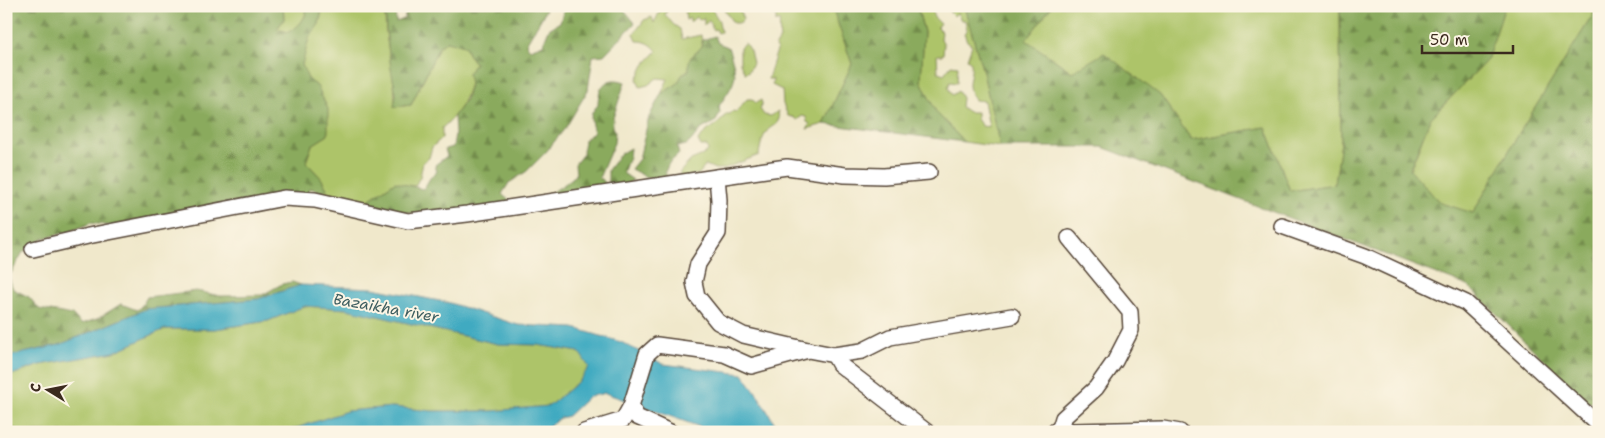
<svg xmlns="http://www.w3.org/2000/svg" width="1605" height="438" font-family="'Shantell Sans',sans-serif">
  <defs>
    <pattern id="forest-firs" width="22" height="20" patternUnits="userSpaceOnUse" patternTransform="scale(1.25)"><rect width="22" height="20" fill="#8aaa5d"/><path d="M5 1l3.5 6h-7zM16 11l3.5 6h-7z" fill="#728b4c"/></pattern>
  </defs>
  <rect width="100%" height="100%" fill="#fcf5e5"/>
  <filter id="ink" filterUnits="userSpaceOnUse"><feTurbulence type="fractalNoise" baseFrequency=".02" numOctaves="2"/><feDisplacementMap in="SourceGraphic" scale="10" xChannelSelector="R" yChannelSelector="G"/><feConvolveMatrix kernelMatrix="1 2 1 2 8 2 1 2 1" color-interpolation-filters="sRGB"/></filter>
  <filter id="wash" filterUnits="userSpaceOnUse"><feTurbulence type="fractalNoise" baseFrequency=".0096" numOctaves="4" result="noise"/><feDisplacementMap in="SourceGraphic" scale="20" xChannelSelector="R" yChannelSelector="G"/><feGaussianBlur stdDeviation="1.12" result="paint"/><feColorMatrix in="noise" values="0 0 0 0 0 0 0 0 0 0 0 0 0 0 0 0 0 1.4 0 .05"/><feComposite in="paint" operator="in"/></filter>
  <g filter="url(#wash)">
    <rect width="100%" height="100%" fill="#f0e8cb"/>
    <g fill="#adc469" stroke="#747744">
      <path d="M283 6H307C307 16 299 30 289 32 286 32 281 30 277 29L284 19Z"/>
      <path d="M323 6H394L383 10C386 18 385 24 386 33 389 58 396 83 395 107L411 105 439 47 447 41 465 46 468 54 475 63C468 92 465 108 442 128V138L432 147 429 158 423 162 420 177 415 186 406 185 395 182 367 201 323 198 322 192 327 189 321 178 306 162 312 145 328 135 317 86 308 79 301 65 309 38 319 24Z"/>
      <path d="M655 6H669L665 15 674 25 680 29 682 39 701 35 702 46 689 69 682 75 677 84 661 94 668 79 657 78 648 85 640 87 637 79 644 65 657 51C652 44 646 41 637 41L634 34 644 20 652 17 654 23 660 11Z"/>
      <polygon points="687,6 710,6 719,21 721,32 718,33 716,29 713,30 709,20 704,26 704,18 702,20 696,17 690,22 690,18 686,20 685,12"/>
      <polygon points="722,6 741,6 740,10 743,19 740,23 733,23"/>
      <path d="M771 6H832L852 64 824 124 807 129 810 124 807 122 806 117 802 116 797 120 793 117 788 116 783 104 782 90 772 85 773 79H768L777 50 775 47 780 39C779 35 780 25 779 20L776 22V15H772Z"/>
      <path d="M917 6H939L933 11V16L940 23 937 27 942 32 941 39 944 44 943 55H937L938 72 944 74 951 65 958 66 957 83 950 82 948 88 952 95 958 91 962 98 961 107 968 112H977V119L982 126 989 127 984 101 975 100C963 83 973 79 971 62L967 59 972 45 967 41 964 33 967 30 965 20H961L957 13 954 16 947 9 949 6H964L983 72 1000 147 964 142 936 112 921 81 924 32Z"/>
      <polygon points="1052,6 1340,6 1341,142 1335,184 1290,191 1266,127 1191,140 1160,95 1072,72 1025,40"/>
      <polygon points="1505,6 1595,6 1594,13 1520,132 1473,213 1440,203 1410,170 1430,119 1487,60"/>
      <polygon points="745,43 750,51 753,63 748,72 745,73 740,63 740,47"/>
      <path d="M747 99H752L756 103 761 100 762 103 760 109 764 115 771 116 778 111 779 119C776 126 771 126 767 131 762 138 760 147 759 155L723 169H715L706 165 699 174 680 178V172L691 160 703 155 708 151 707 146H701L698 141C705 128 718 128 726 114H730L733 111 736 112Z"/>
      <polygon points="305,306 347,309 498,344 538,345 579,352 590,367 580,380 549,406 492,411 432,411 392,407 347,411 285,432 21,432 6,424 6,377 40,365 114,352 165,329 215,329 268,321"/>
    </g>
    <g fill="url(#forest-firs)" stroke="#626a3e">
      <path d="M6 6H283L284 19 277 29 288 32C298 28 307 18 307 6H323L319 24 309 38 302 65 308 79 317 86 328 109V135L312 145 306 162 321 178 327 189 322 192 309 188 308 193 117 227 91 223 69 232 44 238 23 252 9 277 13 289 29 297 39 309 73 315 81 324 97 319 121 304 137 310 143 304 147 297 196 291 221 296 262 295 282 284 292 282 301 285 258 299 146 309 59 345 6 357Z"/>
      <path d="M395 6 396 22 404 19 408 6H547C542 20 533 31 526 44L530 49 543 44 549 29 560 22 565 6H621L635 23 604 55 593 56 588 90 566 127 546 152 527 171 509 183 502 194C506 198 510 202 515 202 533 205 565 187 576 174L575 164 583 154 584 140 594 132C590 119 589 114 598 105 598 87 606 75 625 82L613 118 612 127 615 132 614 143 599 178 603 180 608 187V170L620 154 630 148 629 157 623 173 633 180 623 188 451 213H413L325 200 323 198 367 201 395 182 423 189C429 182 429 176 437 172L435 165 447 156 445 149 453 147 455 134 454 116 466 99 470 84 468 74 475 63 468 54 465 46 447 41 439 47 411 105 394 107 396 94 391 69 386 30V19L383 10Z"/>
      <polygon points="832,6 917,6 924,32 921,81 936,112 964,142 824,124 852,64"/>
      <polygon points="964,6 1052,6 1026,40 1072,72 1104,53 1160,95 1191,140 1266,127 1290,191 1335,184 1341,142 1340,6 1505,6 1487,60 1430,119 1410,169 1440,203 1473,213 1520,132 1594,13 1595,6 1599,6 1599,401 1588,403 1468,286 1102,147 1000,147 983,72"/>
      <path d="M715 36 718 43 728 47C739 79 737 79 719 106L720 113 716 121 700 130 690 142 686 145 677 147 679 154 669 163 665 172 667 176 666 181 646 177 631 169 639 159 649 117 661 94 677 84 682 75 689 70C687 54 695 56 702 46V40Z"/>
    </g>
    <polygon fill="#41aac1" stroke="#3e6a70" points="301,285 373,288 450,303 518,325 574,328 621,342 663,364 743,374 756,392 780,432 714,432 605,393 588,397 568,416 560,418 543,431 485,426 440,432 285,432 347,411 392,407 432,411 492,411 549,406 580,380 589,367 579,352 538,345 498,344 347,309 305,306 268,321 215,329 165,329 114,352 40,365 6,377 6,357 59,345 146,309 258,299"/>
  </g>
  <g filter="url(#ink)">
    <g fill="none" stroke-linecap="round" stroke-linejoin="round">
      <defs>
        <g id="minor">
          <polyline points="717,177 787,167 845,175 884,176 929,172"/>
          <polyline points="1282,226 1365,256 1466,303 1599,425"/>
          <polyline points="33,249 88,236 284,198 315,200 408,221 467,214 717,177 719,200 718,233 698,264 694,282 697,296 718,322 743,335 808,350"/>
          <polyline points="834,355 839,364 927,432"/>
          <polyline points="631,406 647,354 657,345 724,354 751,366 808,350 834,355 862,351 890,337 1012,316"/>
          <polyline points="1060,428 1063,418 1096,388 1115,361 1131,330 1130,312 1069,238"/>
          <polyline points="584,432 623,420 631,406 637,417 670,432"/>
          <polyline points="1054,432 1060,428 1072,431 1163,429 1180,432"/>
        </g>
      </defs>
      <use href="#minor" stroke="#564638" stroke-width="18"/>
      <use href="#minor" stroke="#fff" stroke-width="15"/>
    </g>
  </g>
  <g text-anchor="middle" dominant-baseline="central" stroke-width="4" stroke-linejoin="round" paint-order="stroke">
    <g font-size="15" font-style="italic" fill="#3d5d5f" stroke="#fcf5e5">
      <text transform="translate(386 308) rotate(10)">Bazaikha river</text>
    </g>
  </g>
  <rect width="1605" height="438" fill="none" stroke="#fcf5e5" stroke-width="25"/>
  <g transform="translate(48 390) rotate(280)" stroke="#fcf5e5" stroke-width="4" paint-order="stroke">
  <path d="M0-4L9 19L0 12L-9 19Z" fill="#3b2a1e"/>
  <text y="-8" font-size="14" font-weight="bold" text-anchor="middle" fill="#3b2a1e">С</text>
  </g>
  <path d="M1422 45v8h91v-8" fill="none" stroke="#3b2a1e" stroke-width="2.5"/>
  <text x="1430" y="45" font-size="15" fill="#3b2a1e" stroke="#fcf5e5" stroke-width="4" paint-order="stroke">50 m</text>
</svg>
